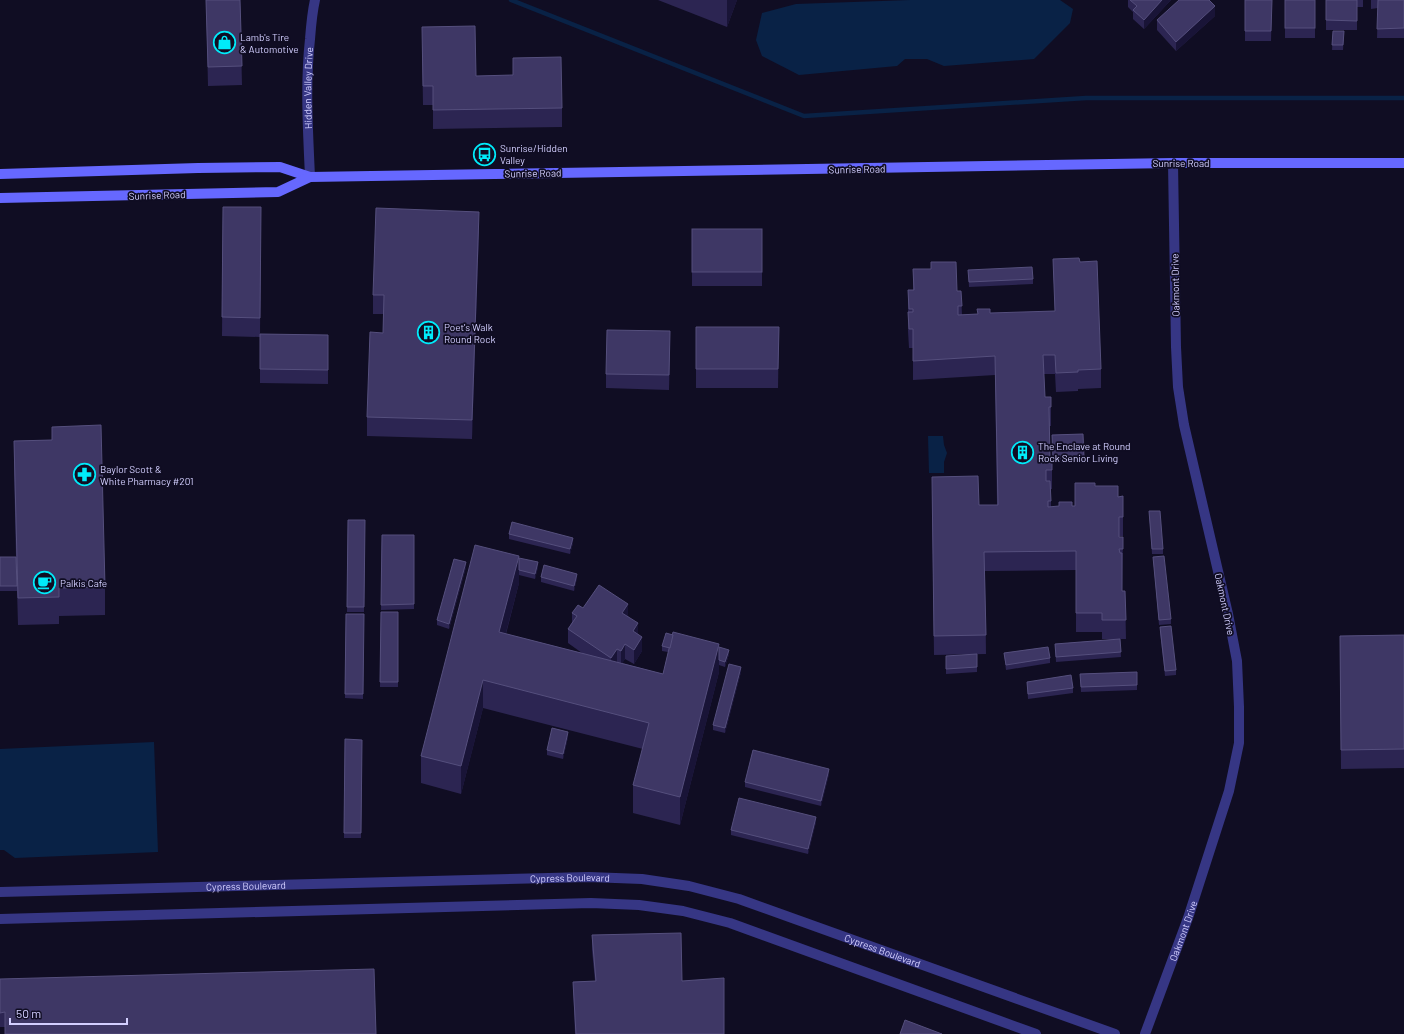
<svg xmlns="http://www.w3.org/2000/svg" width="1404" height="1034" font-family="Barlow,sans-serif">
  <rect width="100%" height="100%" fill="#100d23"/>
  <g fill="#092246">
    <polygon points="910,0 1060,0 1073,9 1070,23 1034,59 944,66 927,59 905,59 897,66 799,75 762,56 756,40 762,13 796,4"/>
    <polygon points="928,436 943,436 944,445 947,453 944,462 944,473 929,473"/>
    <polygon points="154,742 158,852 15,858 4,850 0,850 0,749"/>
  </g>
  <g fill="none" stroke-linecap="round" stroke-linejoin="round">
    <polyline stroke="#092246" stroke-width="4.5" points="511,0 804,116 1086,98 1404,98"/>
    <g stroke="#363684" stroke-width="10">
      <path id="s1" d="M310 177C308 131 305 85 310 39 311 26 312 13 315 0"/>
      <path id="s2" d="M0 892 589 877 642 879 689 886 739 899 1115 1034"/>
      <polyline points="0,919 591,903 639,905 683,911 730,923 1036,1034"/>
      <path id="s3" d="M1145 1034 1188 918 1229 791 1239 743V707L1237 661 1228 614 1184 425 1178 387 1176 347 1173 163"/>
    </g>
    <g stroke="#6668ff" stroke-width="10">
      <polyline points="0,174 198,168 280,167 310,177 1173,163 1404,163"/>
      <polyline points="0,198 278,192 310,177"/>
    </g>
  </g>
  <g fill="#2c2552">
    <polygon points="206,0 240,0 242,85 208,86"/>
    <polygon points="658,0 737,0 727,27"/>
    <polygon points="1128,0 1171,0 1144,29 1133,19 1133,12 1128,7"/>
    <polygon points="1245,0 1272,0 1271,41 1245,41"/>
    <rect x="1285" y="0" width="30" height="38"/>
    <polygon points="1326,0 1363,0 1363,7 1357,7 1357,30 1326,30"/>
    <polygon points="1371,0 1404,0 1404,38 1377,38 1378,8 1371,9"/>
    <polygon points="1215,16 1176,51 1157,30 1157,20"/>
    <polygon points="1333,31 1344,31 1343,50 1332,50"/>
    <polygon points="422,46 476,76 562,108 562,127 433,129 433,105 423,105"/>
    <polygon points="223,207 261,207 260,337 222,336"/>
    <rect x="692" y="229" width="70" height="57"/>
    <polygon points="479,231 472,439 367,436 367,417 383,333 383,314 373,314 373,295"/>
    <polygon points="1053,259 1080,262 1101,369 1101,388 1078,389 1078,391 1056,392 1055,374 1044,374 1045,397 1051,397 1051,426 1049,426 1050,460 1052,460 1052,489 1051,489 1051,507 1075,506 1075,483 1095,486 1118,497 1123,496 1123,536 1119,536 1119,537 1123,537 1122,591 1125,591 1126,639 1120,639 1121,657 1056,662 1055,644 1118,639 1102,639 1102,632 1076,632 1076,570 985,571 986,654 934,655 932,496 979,505 997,505 995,375 913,380 913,348 909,348 908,331 908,290 913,290 913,269 957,291 961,291 962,315 1055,311"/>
    <polygon points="968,270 1033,279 1033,284 969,287"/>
    <polygon points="696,327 779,327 778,388 696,388"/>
    <polygon points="260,334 328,335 328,384 260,383"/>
    <polygon points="670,346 669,390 606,388 606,374"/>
    <polygon points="52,427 105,587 105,615 59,616 59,624 18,625 17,590 17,591 0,591 0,557 16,557 14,469 14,441 52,440"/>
    <polygon points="1083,434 1084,462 1053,463 1052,435"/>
    <polygon points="1149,511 1163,549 1163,554 1152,554"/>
    <polygon points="348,520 365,520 364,612 347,612"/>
    <polygon points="509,534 573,543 570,554 509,539"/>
    <polygon points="382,535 414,535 414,609 381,610"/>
    <polygon points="1153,557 1171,619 1171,624 1159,625"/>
    <polygon points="519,558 538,567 535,579 519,575 519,583 506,634 582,653 568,643 568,629 572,622 572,613 583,608 628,616 638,634 642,651 634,664 625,659 622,663 663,674 668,652 662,651 662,646 719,647 729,654 725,667 719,665 719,672 680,825 633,813 633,785 643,749 483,708 461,794 421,783 421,756"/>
    <polygon points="466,567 449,629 437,625 437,620"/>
    <polygon points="541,577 577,578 574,591 541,582"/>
    <polygon points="381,612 398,612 398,687 380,687"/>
    <polygon points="346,614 364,614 363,699 345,698"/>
    <polygon points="1160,627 1176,670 1176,675 1165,676 1160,632"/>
    <polygon points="1404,635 1404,768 1341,769 1340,636"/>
    <polygon points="1004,653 1050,658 1050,663 1006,670"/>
    <polygon points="977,654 977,672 946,674 946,656"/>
    <polygon points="741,672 725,733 713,730 713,725"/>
    <polygon points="1137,672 1137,690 1081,692 1080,674"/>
    <polygon points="1027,682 1073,688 1073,693 1028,699"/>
    <polygon points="568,737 563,759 547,755 547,750"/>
    <polygon points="345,739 362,740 361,838 344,838"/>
    <polygon points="829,774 821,806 745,787 745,782"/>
    <polygon points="816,822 808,854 731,835 731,830"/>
    <polygon points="592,935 682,981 724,1034 575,1034 573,982 595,981 592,950"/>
    <polygon points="0,979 376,1034 5,1034 5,1027 0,1027"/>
  </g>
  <g fill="#191437">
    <polygon points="727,0 737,0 727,27"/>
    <polygon points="1162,0 1171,0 1144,29 1144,20"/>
    <polygon points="1215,6 1215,16 1176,51 1176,42"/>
    <polygon points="479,212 479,231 472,439 472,420"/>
    <polygon points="670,331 670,346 669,390 669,375"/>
    <polygon points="573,538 573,543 570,554 570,549"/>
    <polygon points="519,556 519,583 499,659 499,632"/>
    <polygon points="466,562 466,567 449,629 449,624"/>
    <polygon points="538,562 538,567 535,579 535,574"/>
    <polygon points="577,574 577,578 574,591 574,586"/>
    <polygon points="628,604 628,619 622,613"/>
    <polygon points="638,623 638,638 633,631"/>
    <polygon points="642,637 642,651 634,664 634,650"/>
    <polygon points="625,644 625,659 621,665 621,651"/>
    <polygon points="719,644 719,672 680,825 680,797"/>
    <polygon points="617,649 617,663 611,672 611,658"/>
    <polygon points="729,650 729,654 725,667 725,662"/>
    <polygon points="741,667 741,672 725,733 725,728"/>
    <polygon points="483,680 483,708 461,794 461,766"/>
    <polygon points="568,732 568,737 563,759 563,754"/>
    <polygon points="829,769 829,774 821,806 821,801"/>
    <polygon points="816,817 816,822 808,854 808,849"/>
  </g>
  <g fill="#3e3765" stroke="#554f7d">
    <polygon points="206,0 240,0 242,66 208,67"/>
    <polygon points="1130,0 1162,0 1144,20 1133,10 1137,6"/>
    <polygon points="1179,0 1209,0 1215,6 1176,42 1157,20"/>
    <polygon points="1245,0 1272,0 1271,31 1245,31"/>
    <rect x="1285" y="0" width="30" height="28"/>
    <polygon points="1326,0 1357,0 1357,21 1326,20"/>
    <polygon points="1378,0 1404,0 1404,28 1377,29"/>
    <polygon points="475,26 476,76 513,75 513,58 561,57 562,108 433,110 433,86 423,86 422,27"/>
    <polygon points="1333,31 1344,31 1343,45 1332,45"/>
    <polygon points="223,207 261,207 260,318 222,317"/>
    <polygon points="376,208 479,212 472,420 367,417 370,332 383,333 384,295 373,295"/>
    <rect x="692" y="229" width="70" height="43"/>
    <polygon points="1079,258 1080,262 1097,261 1101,369 1078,370 1078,372 1056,373 1055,355 1043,355 1045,397 1051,397 1051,407 1049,407 1050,460 1052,460 1052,470 1046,470 1046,481 1050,481 1051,501 1048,501 1048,507 1059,506 1059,502 1072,502 1072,506 1075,506 1075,483 1095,483 1095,486 1118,486 1118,497 1123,496 1123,517 1119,517 1119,537 1123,537 1123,549 1119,549 1120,553 1122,553 1122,591 1125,591 1126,620 1102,620 1102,613 1076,613 1076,551 984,552 986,635 934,636 932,477 978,476 979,505 998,505 995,356 913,361 913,329 909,329 908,312 913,312 913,309 909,309 908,290 914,290 913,269 931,269 931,262 956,262 957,291 961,291 962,306 958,306 958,315 978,314 977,309 990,309 990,313 1055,311 1053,259"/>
    <polygon points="1032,267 1033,279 969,282 968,270"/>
    <polygon points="696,327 779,327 778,369 696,369"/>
    <polygon points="607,330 670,331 669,375 606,374"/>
    <polygon points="260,334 328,335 328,370 260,369"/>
    <polygon points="101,425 105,587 59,588 59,597 18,598 14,441 52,440 52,427"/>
    <polygon points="1083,434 1084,457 1053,458 1052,435"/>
    <polygon points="1149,511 1160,511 1163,549 1152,549"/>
    <polygon points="348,520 365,520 364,607 347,607"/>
    <polygon points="512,522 573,538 570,549 509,534"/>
    <polygon points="382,535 414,535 414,604 381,605"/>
    <polygon points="475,545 519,556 499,632 663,674 673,632 719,644 680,797 633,785 649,723 483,680 461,766 421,756"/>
    <polygon points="1164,556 1171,619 1159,620 1153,557"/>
    <polygon points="0,557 16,557 17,586 0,586"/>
    <polygon points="519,558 538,562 535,574 519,570"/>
    <polygon points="454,559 466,562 449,624 437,620"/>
    <polygon points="544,565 577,574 574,586 541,577"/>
    <polygon points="599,585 628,604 622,613 638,623 633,631 642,637 634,650 625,644 621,651 617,649 611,658 568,629 577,616 572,613 578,605 583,608"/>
    <polygon points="381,612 398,612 398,682 380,682"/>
    <polygon points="346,614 364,614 363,694 345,694"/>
    <polygon points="1171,626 1176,670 1165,671 1160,627"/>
    <polygon points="666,633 673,635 670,648 662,646"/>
    <polygon points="1404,635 1404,749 1341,750 1340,636"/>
    <polygon points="1120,639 1121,652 1056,657 1055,644"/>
    <polygon points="719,647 729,650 725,662 719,660"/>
    <polygon points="1048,647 1050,658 1006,665 1004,653"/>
    <polygon points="977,654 977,667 946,669 946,656"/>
    <polygon points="729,664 741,667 725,728 713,725"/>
    <polygon points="1137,672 1137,685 1081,687 1080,674"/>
    <polygon points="1071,675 1073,688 1028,694 1027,682"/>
    <polygon points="552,728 568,732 563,754 547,750"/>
    <polygon points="345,739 362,740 361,833 344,833"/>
    <polygon points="753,750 829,769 821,801 745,782"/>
    <polygon points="739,798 816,817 808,849 731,830"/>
    <polygon points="681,933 682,981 724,978 724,1034 576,1034 573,982 596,981 592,935"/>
    <polygon points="374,969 376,1034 5,1034 5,1012 0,1013 0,979"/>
    <polygon points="905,1020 942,1034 900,1034"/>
  </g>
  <defs>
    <symbol id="shop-ring" viewBox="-11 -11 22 22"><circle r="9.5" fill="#100d23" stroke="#00ebfa" stroke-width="1.5"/><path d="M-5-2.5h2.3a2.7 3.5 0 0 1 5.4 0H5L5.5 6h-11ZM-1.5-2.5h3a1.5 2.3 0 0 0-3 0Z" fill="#00ebfa"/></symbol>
    <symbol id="bus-ring" viewBox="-11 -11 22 22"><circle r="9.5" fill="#100d23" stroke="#00ebfa" stroke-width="1.5"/><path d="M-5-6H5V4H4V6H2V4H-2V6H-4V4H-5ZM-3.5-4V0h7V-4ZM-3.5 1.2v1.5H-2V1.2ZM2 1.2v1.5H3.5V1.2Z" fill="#00ebfa"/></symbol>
    <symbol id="building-ring" viewBox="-11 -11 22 22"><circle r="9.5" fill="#100d23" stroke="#00ebfa" stroke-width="1.5"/><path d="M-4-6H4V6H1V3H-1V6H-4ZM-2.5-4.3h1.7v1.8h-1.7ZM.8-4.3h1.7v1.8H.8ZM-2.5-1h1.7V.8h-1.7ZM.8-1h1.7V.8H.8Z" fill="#00ebfa"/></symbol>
    <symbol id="pharmacy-ring" viewBox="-11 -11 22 22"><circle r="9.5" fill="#100d23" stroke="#00ebfa" stroke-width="1.5"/><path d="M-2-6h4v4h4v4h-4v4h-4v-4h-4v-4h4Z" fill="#00ebfa"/></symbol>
    <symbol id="cafe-ring" viewBox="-11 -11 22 22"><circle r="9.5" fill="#100d23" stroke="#00ebfa" stroke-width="1.5"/><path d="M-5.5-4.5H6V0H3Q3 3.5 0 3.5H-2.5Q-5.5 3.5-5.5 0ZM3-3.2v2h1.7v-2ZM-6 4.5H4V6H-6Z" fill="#00ebfa"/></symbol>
  </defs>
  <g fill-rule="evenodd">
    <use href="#shop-ring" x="212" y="30" width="25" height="25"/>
    <use href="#bus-ring" x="472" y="142" width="25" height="25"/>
    <use href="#building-ring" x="416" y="320" width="25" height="25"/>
    <use href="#building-ring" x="1010" y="440" width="25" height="25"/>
    <use href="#pharmacy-ring" x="72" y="462" width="25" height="25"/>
    <use href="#cafe-ring" x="32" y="570" width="25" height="25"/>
  </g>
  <g text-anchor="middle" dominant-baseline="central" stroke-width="3.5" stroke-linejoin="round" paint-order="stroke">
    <g font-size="10" fill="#d3cfff" stroke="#100d23" text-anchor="start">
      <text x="240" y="37">Lamb's Tire<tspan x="240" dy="12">&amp; Automotive</tspan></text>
      <text x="500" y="148">Sunrise/Hidden<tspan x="500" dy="12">Valley</tspan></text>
      <text x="444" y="327">Poet's Walk<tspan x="444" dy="12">Round Rock</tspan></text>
      <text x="1038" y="446">The Enclave at Round<tspan x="1038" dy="12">Rock Senior Living</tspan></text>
      <text x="100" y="469">Baylor Scott &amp;<tspan x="100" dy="12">White Pharmacy #201</tspan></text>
      <text x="60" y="583">Palkis Cafe</text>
    </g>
    <g font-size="10" fill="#d3cfff" stroke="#100d23">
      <text stroke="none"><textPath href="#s1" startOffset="89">Hidden Valley Drive</textPath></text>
      <text x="1181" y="163">Sunrise Road</text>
      <text transform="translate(857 169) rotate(-1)">Sunrise Road</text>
      <text transform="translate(533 173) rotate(-1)">Sunrise Road</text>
      <text transform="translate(157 195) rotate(-2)">Sunrise Road</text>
      <text transform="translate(1175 285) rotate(-91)">Oakmont Drive</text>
      <text transform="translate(1225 604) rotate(78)">Oakmont Drive</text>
      <text stroke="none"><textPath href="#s2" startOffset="570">Cypress Boulevard</textPath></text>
      <text stroke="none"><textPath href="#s2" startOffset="246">Cypress Boulevard</textPath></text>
      <text stroke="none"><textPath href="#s3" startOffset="110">Oakmont Drive</textPath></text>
      <text stroke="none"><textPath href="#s2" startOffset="894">Cypress Boulevard</textPath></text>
    </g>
  </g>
  <path d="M10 1018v6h117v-6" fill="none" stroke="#d3cfff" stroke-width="2"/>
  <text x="16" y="1018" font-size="12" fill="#d3cfff" stroke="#100d23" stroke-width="3" paint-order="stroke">50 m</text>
</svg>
